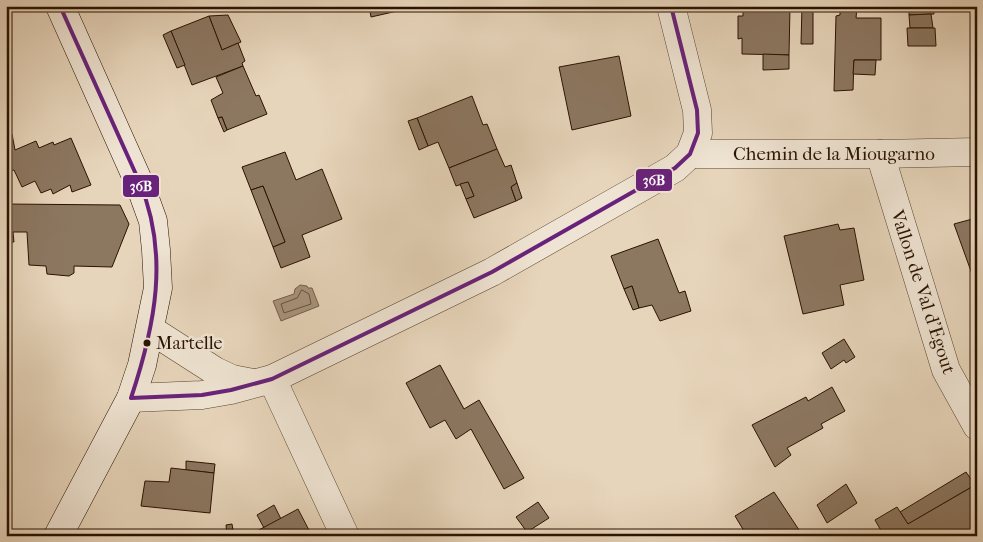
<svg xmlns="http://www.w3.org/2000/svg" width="983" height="542" font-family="'IM FELL French Canon',serif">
  <rect width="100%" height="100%" fill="#e7d5bb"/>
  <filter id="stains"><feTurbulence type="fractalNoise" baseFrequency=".004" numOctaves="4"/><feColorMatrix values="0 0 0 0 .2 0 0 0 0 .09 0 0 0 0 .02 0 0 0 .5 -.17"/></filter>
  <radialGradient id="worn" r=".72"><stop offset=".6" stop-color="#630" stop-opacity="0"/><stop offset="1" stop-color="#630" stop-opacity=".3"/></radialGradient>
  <polygon fill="#a7937b" stroke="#755f4a" points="300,285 307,286 308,288 312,288 319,306 281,321 273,301 294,294 295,289"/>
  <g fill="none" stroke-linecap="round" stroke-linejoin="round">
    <polygon stroke="#68523e" stroke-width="1" points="302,290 309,294 311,304 284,313 281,304 297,298"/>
  </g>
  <g fill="#8c7761" stroke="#2a1200">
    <polygon points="369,6 391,6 393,12 371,17"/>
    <polygon points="391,6 412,6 412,8 393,12"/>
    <polygon points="526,6 544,6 527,10"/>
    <polygon points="743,6 790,6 789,55 742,54 742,38 738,39 738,16 743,16"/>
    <polygon points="802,6 813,6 813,44 801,44"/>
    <polygon points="909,6 934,6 934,14 909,15"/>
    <polygon points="840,7 857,7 856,18 881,18 881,60 854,60 853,90 834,91 836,16 840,15"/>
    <polygon points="931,14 933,28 910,28 909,15"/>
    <polygon points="228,15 241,42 222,50 209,16"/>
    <polygon points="209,16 222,50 238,43 245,61 242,63 243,66 192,85 171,31"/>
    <polygon points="907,28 935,28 936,46 908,46"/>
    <polygon points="171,31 185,65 177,68 163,35"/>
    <polygon points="763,54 789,55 789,69 763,70"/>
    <polygon points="619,56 631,116 572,130 559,67"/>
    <polygon points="854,60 876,60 875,75 853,74"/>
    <polygon points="243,66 256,96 259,95 267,114 227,130 222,117 218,118 211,100 223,93 216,77"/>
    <polygon points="472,96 483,125 487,124 497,149 449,168 438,142 428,146 417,118"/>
    <polygon points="222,117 227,130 224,132 218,118"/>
    <polygon points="417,118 428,146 419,150 408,121"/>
    <polygon points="12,134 15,150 36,141 39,148 53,142 54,145 71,138 91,185 72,192 70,185 53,194 51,189 41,193 35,181 22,187 14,170 6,172 6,135"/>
    <polygon points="497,149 505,167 511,165 517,183 511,187 516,201 474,218 466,199 474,196 468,182 456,186 449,168"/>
    <polygon points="285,152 296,180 322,169 342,219 302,235 310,257 281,268 273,247 285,242 263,186 251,190 242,167"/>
    <polygon points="468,182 474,196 466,199 460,184"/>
    <polygon points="517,183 522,198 516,201 511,187"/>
    <polygon points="263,186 285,242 273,247 251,190"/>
    <polygon points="6,204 120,205 129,224 112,267 74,266 74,273 69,276 47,274 46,266 29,265 27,232 13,232 14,242 6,242"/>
    <polygon points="977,209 977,272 972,274 954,224 976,218 975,210"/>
    <polygon points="838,224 840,230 854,228 864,280 840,285 844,305 803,314 784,236"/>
    <polygon points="658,239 679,293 685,291 691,311 660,321 652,305 639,308 632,286 624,289 611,256"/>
    <polygon points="632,286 639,308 633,310 624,289"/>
    <polygon points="844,339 855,357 846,363 844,360 831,369 822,353"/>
    <polygon points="440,365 464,409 479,400 524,478 504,489 471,429 456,439 445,420 430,428 406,383"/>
    <polygon points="832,387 845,411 821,424 823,428 787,448 791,455 775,467 752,425 806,397 808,401"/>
    <polygon points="186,461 215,464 214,473 186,470"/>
    <polygon points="171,468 214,473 210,513 141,506 145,481 169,482"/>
    <polygon points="966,472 975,485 908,524 900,512"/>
    <polygon points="846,484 857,503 827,523 817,505"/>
    <polygon points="977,484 977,531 968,536 884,536 875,520 897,507 908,524"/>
    <polygon points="774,492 803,536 747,536 735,516"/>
    <polygon points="538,502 549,518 527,532 516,517"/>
    <polygon points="274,505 281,519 264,528 257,515"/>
    <polygon points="298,509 312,536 260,536 257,531"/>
    <polygon points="232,524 234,536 227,535 226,525"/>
  </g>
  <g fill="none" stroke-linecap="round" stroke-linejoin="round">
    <defs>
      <g id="street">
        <polyline points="690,154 880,154 977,152"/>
        <polyline points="880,154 946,370 977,426"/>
        <polyline points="151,330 215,371 232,379 253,383"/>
        <polyline points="272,379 345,536"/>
        <polyline points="131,398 202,395 231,390 272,379 492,272 675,168 690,154 698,133 697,110 671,6"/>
      </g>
      <polyline id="secondary" points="58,536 131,398 142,365 158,288 156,250 153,221 140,185 60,6"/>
    </defs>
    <use href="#street" stroke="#59432f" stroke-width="29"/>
    <use href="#secondary" stroke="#2a1200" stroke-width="29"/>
    <use href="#street" stroke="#efe4d3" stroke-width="28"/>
    <use href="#secondary" stroke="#efe4d3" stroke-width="28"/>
    <defs>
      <path id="bus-1" d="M60 6 139 181C170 254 155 326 131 398L202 395 231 390 272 379 492 272 675 168 690 154 698 133 697 110 671 6"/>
    </defs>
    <use href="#bus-1" stroke="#efe4d3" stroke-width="8"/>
    <use href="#bus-1" stroke="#69227b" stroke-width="4"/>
  </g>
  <circle fill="#2a1200" stroke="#efe4d3" stroke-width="2" cx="147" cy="343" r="4.5"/>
  <g text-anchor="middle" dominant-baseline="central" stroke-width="5" stroke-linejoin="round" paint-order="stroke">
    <g font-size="18" fill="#2a1200" stroke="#efe4d3" text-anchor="start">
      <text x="156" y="343">Martelle</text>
    </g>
    <g font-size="19" fill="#2a1200" stroke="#efe4d3">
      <text x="834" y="154">Chemin de la Miougarno</text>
      <text transform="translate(923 292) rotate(72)">Vallon de Val d'Egout</text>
    </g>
  </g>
  <g stroke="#efe4d3" stroke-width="2">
    <rect x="635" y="168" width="38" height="24" rx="5" fill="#69227b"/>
    <rect x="122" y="174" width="38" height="24" rx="5" fill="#69227b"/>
  </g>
  <g font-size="14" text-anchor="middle" font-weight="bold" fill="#fff">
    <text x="654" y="185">36B</text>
    <text x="141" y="191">36B</text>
  </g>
  <rect width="983" height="542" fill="none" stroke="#e7d5bb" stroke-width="25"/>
  <rect x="8" y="8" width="968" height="527" fill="none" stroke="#2a1200" stroke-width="2.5"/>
  <rect x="12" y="12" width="958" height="517" fill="none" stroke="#2a1200"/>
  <rect width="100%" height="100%" filter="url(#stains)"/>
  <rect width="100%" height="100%" fill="url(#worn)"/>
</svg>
